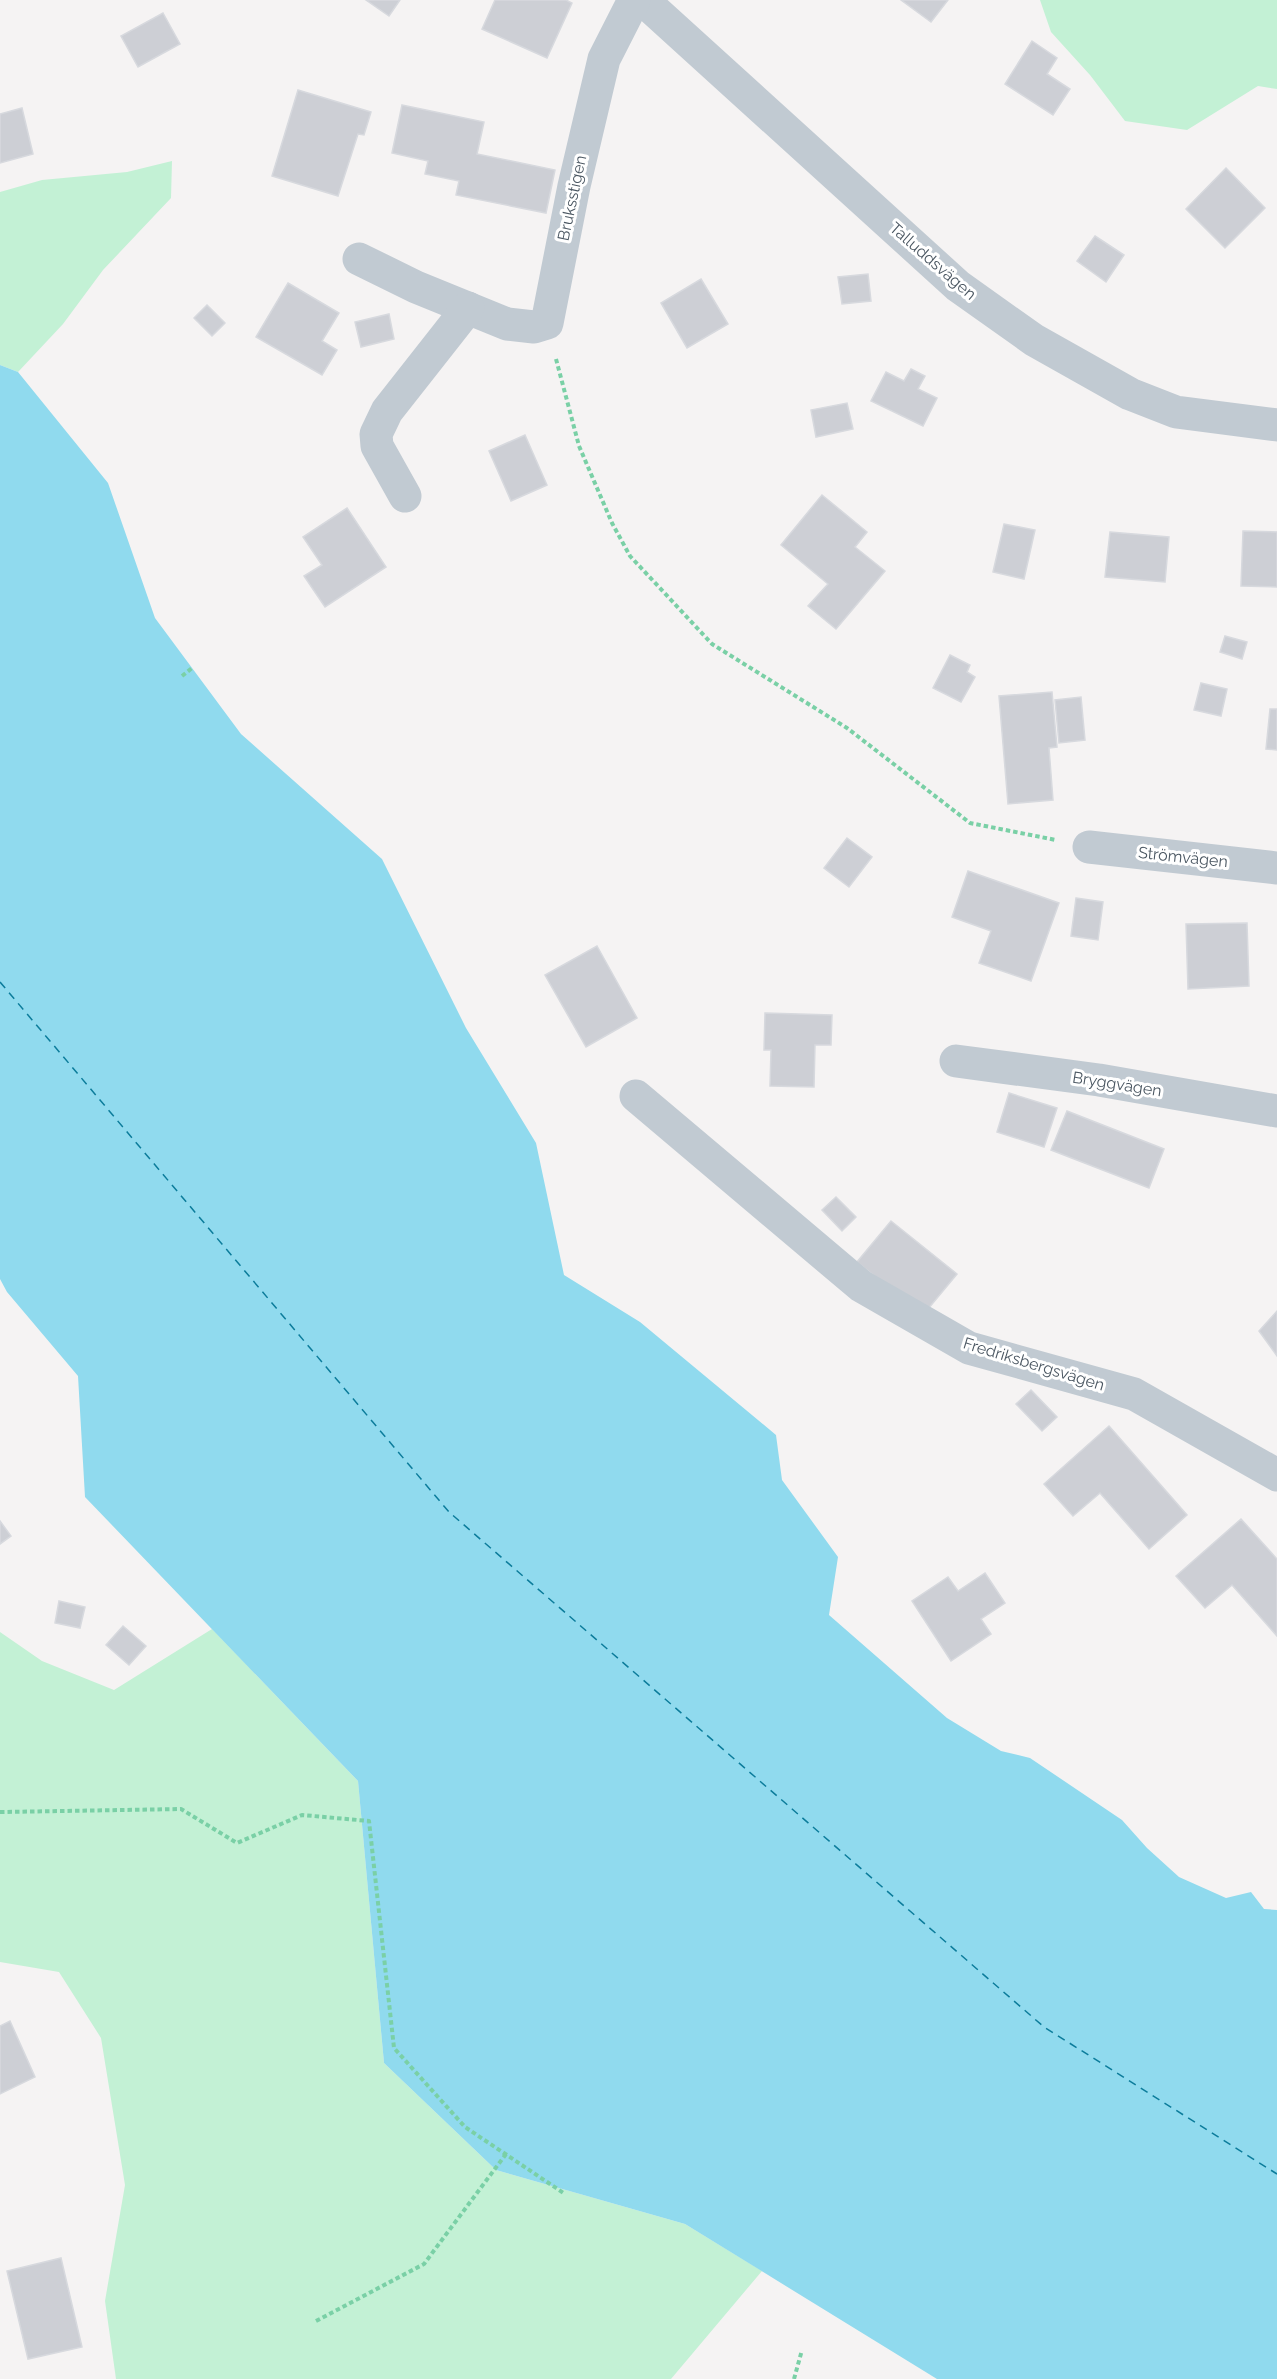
<svg xmlns="http://www.w3.org/2000/svg" width="1277" height="2379" font-family="Raleway,sans-serif">
  <rect width="100%" height="100%" fill="#f5f3f3"/>
  <g fill="#c3f1d5">
    <polygon points="1040,0 1277,0 1277,89 1258,86 1187,130 1125,121 1090,75 1051,32"/>
    <polygon points="172,161 171,198 103,270 63,324 18,372 0,365 0,192 42,180 127,172"/>
    <polygon points="212,1629 358,1781 384,2063 496,2170 685,2224 762,2271 671,2379 116,2379 105,2301 125,2185 101,2038 59,1972 0,1962 0,1632 42,1661 114,1690"/>
  </g>
  <polygon fill="#90daee" points="0,365 18,372 108,483 155,618 241,734 382,859 466,1028 536,1143 564,1275 640,1322 776,1435 782,1480 838,1557 829,1615 947,1718 1001,1751 1030,1758 1122,1820 1147,1848 1179,1877 1226,1898 1251,1892 1264,1909 1277,1910 1277,2379 937,2379 685,2224 496,2170 384,2063 358,1781 85,1497 78,1376 7,1292 0,1279"/>
  <g fill="none" stroke-linecap="round" stroke-linejoin="round">
    <polyline stroke="#0c7c9b" stroke-width="1.5" stroke-dasharray="8 6" stroke-linecap="butt" points="0,982 449,1512 1044,2027 1277,2174"/>
  </g>
  <g fill="#cdcfd5" stroke="#d7d9de" stroke-width="1.5">
    <polygon points="366,0 400,0 389,16"/>
    <polygon points="495,0 566,0 572,3 547,58 482,29"/>
    <polygon points="901,0 948,0 931,22"/>
    <polygon points="163,13 180,44 138,67 121,36"/>
    <polygon points="1032,41 1057,58 1047,74 1070,89 1053,115 1005,84"/>
    <polygon points="298,90 371,112 364,135 358,134 338,196 272,176"/>
    <polygon points="402,105 484,122 477,154 555,170 546,213 456,195 459,181 425,174 428,161 392,153"/>
    <polygon points="22,108 33,154 0,163 0,114"/>
    <polygon points="1226,168 1265,208 1225,248 1186,209"/>
    <polygon points="1095,236 1124,255 1106,282 1077,261"/>
    <polygon points="868,274 871,301 842,304 838,277"/>
    <polygon points="701,279 728,324 687,348 661,303"/>
    <polygon points="288,283 339,313 322,341 337,350 322,375 256,337"/>
    <polygon points="207,305 225,323 212,336 194,318"/>
    <polygon points="389,314 394,339 361,347 355,322"/>
    <polygon points="911,369 925,376 918,389 937,398 923,426 871,401 886,372 904,381"/>
    <polygon points="847,403 853,429 816,437 811,410"/>
    <polygon points="525,435 547,485 511,501 489,451"/>
    <polygon points="822,495 867,532 855,547 885,571 836,629 808,606 828,584 781,545"/>
    <polygon points="347,508 386,567 325,607 304,576 322,565 303,537"/>
    <polygon points="1004,524 1035,530 1024,579 993,572"/>
    <polygon points="1243,531 1277,532 1277,587 1241,586"/>
    <polygon points="1110,532 1169,537 1165,582 1105,577"/>
    <polygon points="1225,636 1247,642 1242,659 1220,652"/>
    <polygon points="950,655 970,665 967,672 975,677 961,702 933,688"/>
    <polygon points="1201,683 1227,689 1221,716 1194,710"/>
    <polygon points="1052,692 1057,747 1049,748 1053,800 1008,804 999,696"/>
    <polygon points="1081,697 1085,740 1059,743 1055,700"/>
    <polygon points="1270,709 1277,709 1277,750 1266,749"/>
    <polygon points="847,838 872,857 849,887 824,868"/>
    <polygon points="968,871 1059,903 1031,981 979,963 991,931 952,917"/>
    <polygon points="1076,898 1103,902 1098,940 1071,936"/>
    <polygon points="1247,923 1249,986 1188,989 1186,924"/>
    <polygon points="597,946 637,1018 586,1047 545,975"/>
    <polygon points="765,1013 832,1015 831,1045 815,1045 814,1087 770,1086 771,1050 764,1050"/>
    <polygon points="1009,1093 1057,1108 1044,1147 997,1132"/>
    <polygon points="1067,1111 1164,1149 1149,1188 1051,1150"/>
    <polygon points="836,1197 856,1217 842,1231 822,1210"/>
    <polygon points="891,1221 957,1274 923,1315 857,1262"/>
    <polygon points="1277,1311 1277,1356 1259,1331"/>
    <polygon points="1031,1390 1057,1417 1042,1431 1016,1404"/>
    <polygon points="1109,1426 1187,1515 1149,1549 1100,1493 1073,1516 1044,1484"/>
    <polygon points="1241,1519 1277,1559 1277,1636 1232,1585 1205,1608 1176,1576"/>
    <polygon points="0,1521 11,1536 0,1544"/>
    <polygon points="985,1573 1005,1603 981,1619 991,1634 951,1661 912,1601 948,1577 958,1591"/>
    <polygon points="59,1601 85,1607 80,1628 55,1623"/>
    <polygon points="123,1626 146,1646 129,1665 106,1645"/>
    <polygon points="10,2021 35,2077 0,2094 0,2026"/>
    <polygon points="61,2258 82,2347 28,2359 7,2271"/>
  </g>
  <g fill="none" stroke-linecap="round" stroke-linejoin="round">
    <g stroke="#7ad0a6" stroke-width="4" stroke-dasharray="4.5 3" stroke-linecap="butt">
      <polyline points="556,359 579,446 612,523 630,556 712,644 847,728 970,823 1056,840"/>
      <polyline points="182,676 192,668"/>
      <polyline points="0,1812 181,1809 237,1843 302,1815 369,1821 394,2048 465,2127 565,2194"/>
      <polyline points="316,2321 424,2264 506,2154"/>
      <polyline points="794,2379 802,2350"/>
    </g>
    <g stroke="#c1cad2" stroke-width="33">
      <polyline points="643,0 958,286 1034,340 1130,394 1176,412 1277,425"/>
      <polyline points="359,259 416,287 507,324 534,327 547,323 574,186 604,59 634,0"/>
      <polyline points="405,496 377,446 376,434 387,411 468,308"/>
      <polyline points="1089,847 1277,868"/>
      <polyline points="956,1061 1099,1080 1277,1111"/>
      <polyline points="636,1096 861,1286 969,1348 1134,1394 1277,1475"/>
    </g>
  </g>
  <g text-anchor="middle" dominant-baseline="central" stroke-width="6" stroke-linejoin="round" paint-order="stroke">
    <g font-size="16" fill="#4a5661" stroke="#fff">
      <text transform="translate(572 198) rotate(-78)">Bruksstigen</text>
      <text transform="translate(933 261) rotate(41)">Talluddsvägen</text>
      <text transform="translate(1183 857) rotate(6)">Strömvägen</text>
      <text transform="translate(1117 1084) rotate(9)">Bryggvägen</text>
      <text transform="translate(1034 1364) rotate(17)">Fredriksbergsvägen</text>
    </g>
  </g>
</svg>
